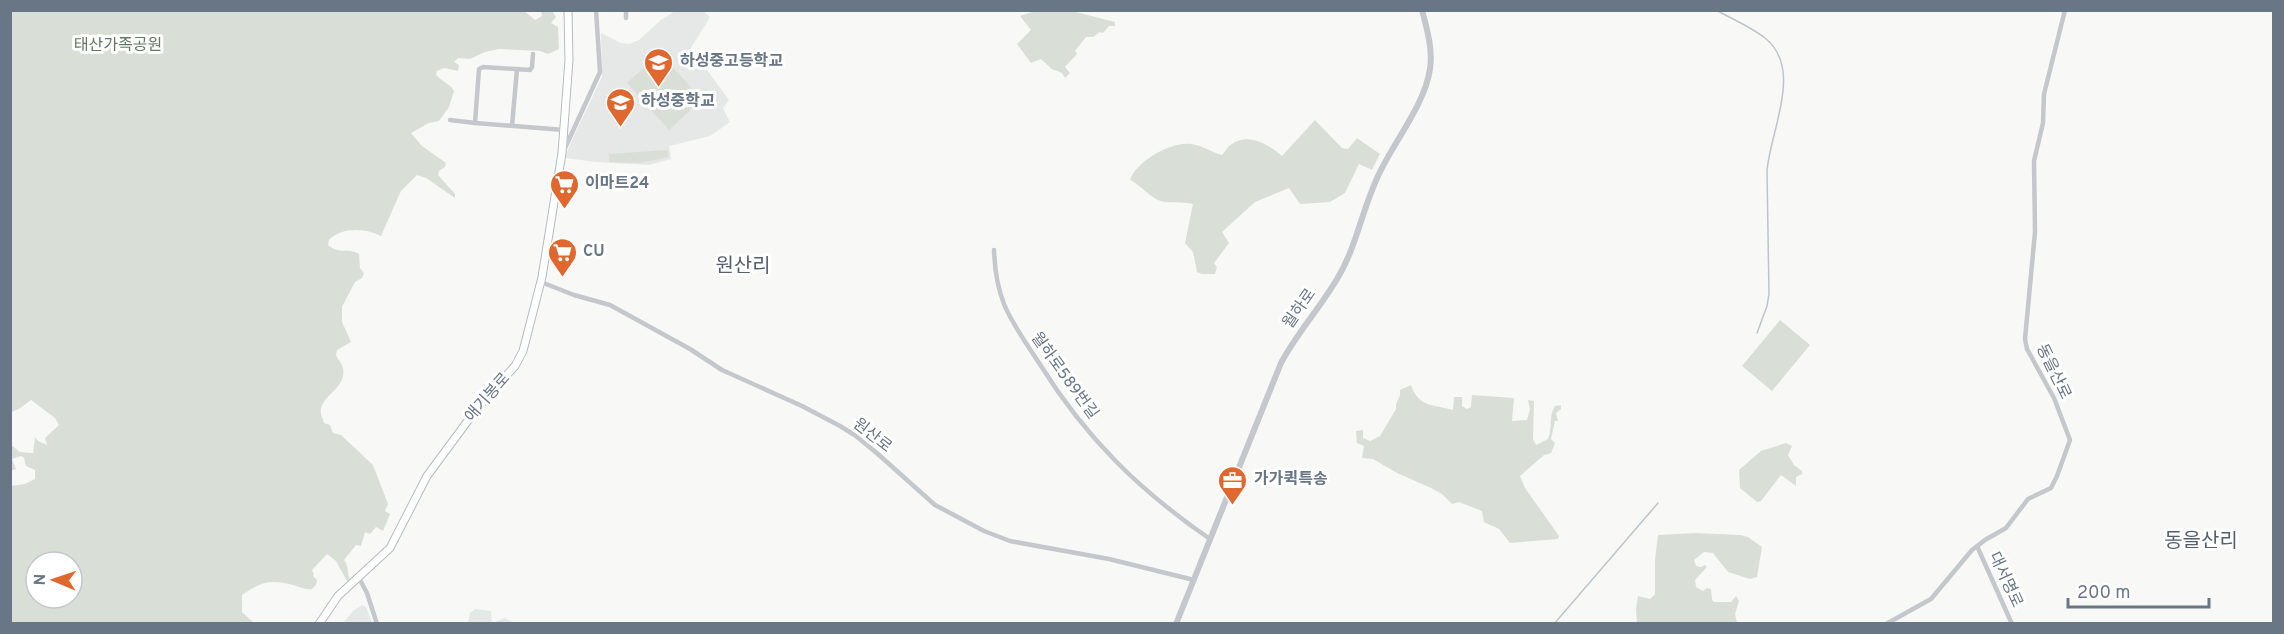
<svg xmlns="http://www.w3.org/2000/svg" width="2284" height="634" font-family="Overpass,'Noto Sans KR',sans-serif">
  <rect width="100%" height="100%" fill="#f8f8f6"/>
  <g fill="#e6e7e7">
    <polygon points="675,11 703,11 710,17 691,48 729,100 723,108 730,122 710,136 669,146 671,159 649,165 596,162 566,158 566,154 574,136 602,77 601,33 621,43 629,44 639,40 661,20"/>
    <polygon points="362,605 366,607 372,623 343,623 353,611"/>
    <polygon points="475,609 491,611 492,623 505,618 514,623 468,623 470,613"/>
  </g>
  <g fill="#d9dfd7" fill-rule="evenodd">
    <path d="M523 10 535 20 542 16 541 11H552L556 17 551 23 558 27 559 49 548 54 540 51 499 49 485 52 470 59 458 58 454 62 459 65 458 71 444 68 437 71 436 74C441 82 450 83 454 91L449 107 439 121 429 123 411 133 422 146 446 163 445 167 439 171 438 175 455 194V198L426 178 417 175 401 191 381 236C365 228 342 227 329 240L328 245C340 255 347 247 359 254L360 268 364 273 362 278 355 282 342 307V322L351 342 337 350 336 355C338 360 342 363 343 368 347 390 318 396 321 414 322 417 323 420 324 423L330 425 333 433 341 435 373 465 388 504 385 511 390 514 383 531 376 527 370 534 365 532 361 546 356 545 344 560C349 566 347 574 350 580L347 581 336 561 327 554 312 570 314 574 313 576 317 580 316 585 312 589C305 590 300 587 293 585 270 579 261 582 242 595V612L254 623H11V486L25 484 35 479V470L26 466 24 458 21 456 12 459 16 469 11 471V445L20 452 33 453 35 437 38 441 47 445 45 438 59 425 55 418 31 400 19 409 11 412V11ZM36 562H72V598H36Z"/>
    <polygon points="1035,11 1072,11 1115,22 1115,26 1109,26 1103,33 1100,32 1093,37 1086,37 1075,51 1077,54 1065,67 1070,73 1065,78 1062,73 1052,69 1041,59 1031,63 1017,44 1031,30 1020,16"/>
    <polygon points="661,55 702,99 669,130 627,83 657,56"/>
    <path d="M1315 120 1342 148 1348 149 1357 138 1380 154 1372 170 1359 164 1345 193 1330 202 1300 204 1289 188 1255 202 1222 232 1229 243 1214 263 1217 267 1215 274H1202L1197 272 1193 252 1185 243 1193 204C1183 201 1166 204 1158 200 1148 195 1140 185 1130 180 1136 161 1172 141 1191 144 1202 145 1211 152 1222 155 1225 152 1228 146 1232 144 1249 132 1269 145 1282 156Z"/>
    <polygon points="667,150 669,157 640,163 609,162 609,154"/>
    <polygon points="1780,320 1810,345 1772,391 1742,366"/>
    <path d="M1411 385C1419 408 1433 404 1453 410L1454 397H1462V406L1467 409 1471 407 1472 395 1514 398 1512 421 1527 420 1530 409 1528 400 1534 401 1533 439 1536 445 1548 439C1553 427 1548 417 1555 406L1561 405V409L1556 413 1558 421H1555L1551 439 1555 443 1551 453 1544 455 1520 476 1525 488 1559 536 1558 539 1510 543 1499 529 1484 522 1482 511 1459 502 1452 504 1442 494 1431 488 1397 473 1373 459 1362 458 1364 446 1357 443 1356 431 1363 430V438L1370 441 1380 436 1396 409V404L1400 395V390Z"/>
    <polygon points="1786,443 1792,446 1788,455 1794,465 1802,471 1802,474 1796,477 1796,486 1781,475 1761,501 1757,502 1740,488 1739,470 1761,451"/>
    <polygon points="1696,533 1740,535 1748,537 1762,547 1757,577 1750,579 1728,572 1713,553 1704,552 1694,560 1696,566 1701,567 1705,565 1707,567 1695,580 1696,587 1703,591 1707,588 1711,589 1712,600 1714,602 1731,602 1736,596 1739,601 1735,614 1737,623 1744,623 1637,623 1636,610 1638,596 1650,599 1655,594 1655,560 1658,535"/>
  </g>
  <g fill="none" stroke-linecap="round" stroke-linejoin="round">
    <g stroke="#bcc5cb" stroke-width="1.5">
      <path d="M1716 10C1732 19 1751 27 1765 38 1804 69 1770 131 1767 171L1769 294 1767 306 1757 333"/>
      <polyline points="1554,624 1658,503"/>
    </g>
    <defs>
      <polyline id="secondary" points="319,624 338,596 390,548 427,476 478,407 515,366 523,351 542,277 562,153 569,60 568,10"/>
    </defs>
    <use href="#secondary" stroke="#b6bbc0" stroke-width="9"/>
    <g stroke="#c4c7cb" stroke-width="4.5">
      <polyline points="626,10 626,18"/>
      <polyline points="533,54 532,67 530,70 483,67 479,69 475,123 564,130"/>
      <polyline points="450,120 475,123"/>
      <polyline points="512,126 517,69"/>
      <polyline points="565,148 600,72 596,10"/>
      <path d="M994 250C996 306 1013 322 1041 366 1086 438 1140 491 1210 539"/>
      <polyline points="541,282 574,295 610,305 690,349 722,370 802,406 840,426 856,436 879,455 935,505 984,531 1010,541 1109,559 1194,580"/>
      <polyline points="1977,546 2012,624"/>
      <polyline points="359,578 367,593 377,624"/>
      <polyline points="1886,624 1931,599 1972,550 1985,540 2006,528 2028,499 2051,488 2057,476 2070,440 2054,398 2027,349 2025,339 2035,232 2034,161 2043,123 2044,94 2065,10"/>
    </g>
    <path stroke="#c4c7cb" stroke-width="6" d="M1176 624 1281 363C1297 333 1320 308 1337 279 1358 245 1363 203 1382 168 1397 138 1425 103 1430 69 1433 50 1427 29 1422 10"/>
    <use href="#secondary" stroke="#fff" stroke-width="7"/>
  </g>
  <defs>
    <symbol id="school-pin" viewBox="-11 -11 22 30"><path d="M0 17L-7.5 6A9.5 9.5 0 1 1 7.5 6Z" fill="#e0682e" stroke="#fff"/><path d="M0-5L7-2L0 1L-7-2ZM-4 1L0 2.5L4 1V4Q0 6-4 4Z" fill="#fff"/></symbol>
    <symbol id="supermarket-pin" viewBox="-11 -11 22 30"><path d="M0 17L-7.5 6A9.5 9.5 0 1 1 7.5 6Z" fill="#e0682e" stroke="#fff"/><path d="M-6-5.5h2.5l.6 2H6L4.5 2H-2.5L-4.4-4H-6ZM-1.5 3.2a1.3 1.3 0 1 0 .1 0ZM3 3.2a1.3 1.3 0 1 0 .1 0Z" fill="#fff"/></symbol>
    <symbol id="office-pin" viewBox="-11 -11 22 30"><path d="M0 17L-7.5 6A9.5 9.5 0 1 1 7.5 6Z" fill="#e0682e" stroke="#fff"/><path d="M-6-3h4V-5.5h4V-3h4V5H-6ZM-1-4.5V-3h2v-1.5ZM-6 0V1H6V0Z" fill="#fff"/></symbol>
  </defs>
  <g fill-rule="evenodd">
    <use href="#school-pin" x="642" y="46" width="33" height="45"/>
    <use href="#school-pin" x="604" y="86" width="33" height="45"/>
    <use href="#supermarket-pin" x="548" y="168" width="33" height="45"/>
    <use href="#supermarket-pin" x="546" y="236" width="33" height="45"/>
    <use href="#office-pin" x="1216" y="464" width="33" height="45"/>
  </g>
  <g text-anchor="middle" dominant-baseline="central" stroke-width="6" stroke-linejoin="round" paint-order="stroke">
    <g font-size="16" fill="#657863" stroke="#fff">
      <text x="118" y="46">태산가족공원</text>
    </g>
    <g font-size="16" font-weight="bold" fill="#687686" stroke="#fff" text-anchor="start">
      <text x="680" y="62">하성중고등학교</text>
      <text x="641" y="102">하성중학교</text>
      <text x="585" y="184">이마트24</text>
      <text x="583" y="252">CU</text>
      <text x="1254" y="480">가가퀵특송</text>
    </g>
    <g font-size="16" fill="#687686" stroke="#fff">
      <text transform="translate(1300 309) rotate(-55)">월하로</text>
      <text transform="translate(2053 372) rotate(64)">동을산로</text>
      <text transform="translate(1064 376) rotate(54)">월하로589번길</text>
      <text transform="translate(488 398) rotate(-49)">애기봉로</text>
      <text transform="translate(872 436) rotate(38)">원산로</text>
      <text transform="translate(2005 580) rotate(65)">대서명로</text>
    </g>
    <g font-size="20" fill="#56606b" stroke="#fff">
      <text x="743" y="267">원산리</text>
      <text x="2201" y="542">동을산리</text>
    </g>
  </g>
  <rect width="2284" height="634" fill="none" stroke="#687686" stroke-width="24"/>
  <g transform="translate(54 580) rotate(272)"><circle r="28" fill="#ffffff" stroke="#c3c8cf" stroke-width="1.5"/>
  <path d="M0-4.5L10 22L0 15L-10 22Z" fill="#e0682e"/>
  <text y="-9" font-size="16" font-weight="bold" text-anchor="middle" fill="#687686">N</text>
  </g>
  <path d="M2068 598v9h141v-9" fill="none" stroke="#687686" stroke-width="3"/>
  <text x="2077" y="598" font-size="18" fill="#687686" stroke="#ffffff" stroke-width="4.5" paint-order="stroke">200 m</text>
</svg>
